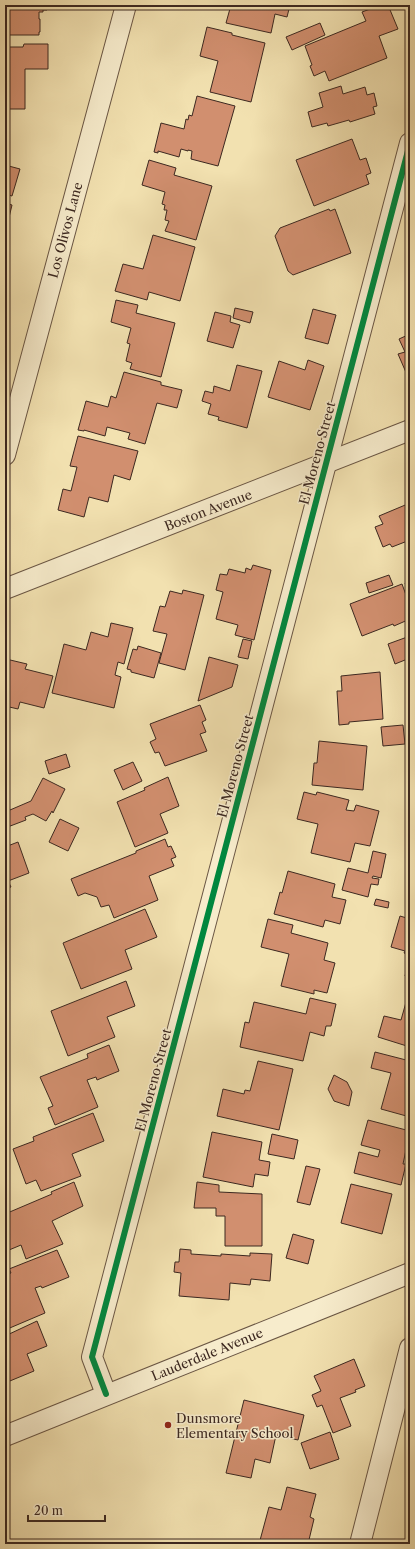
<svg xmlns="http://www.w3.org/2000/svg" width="415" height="1549" font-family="'Libre Caslon Text',serif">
  <rect width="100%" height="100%" fill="#f2e1b0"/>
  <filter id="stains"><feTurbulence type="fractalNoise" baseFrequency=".005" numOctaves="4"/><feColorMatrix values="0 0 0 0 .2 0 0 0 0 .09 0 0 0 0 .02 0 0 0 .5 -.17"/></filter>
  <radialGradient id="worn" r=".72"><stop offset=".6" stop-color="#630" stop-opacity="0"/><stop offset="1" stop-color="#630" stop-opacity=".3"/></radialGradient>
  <g fill="#d18f6f" stroke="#3c2820">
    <polygon points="5,5 47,5 47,10 43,10 43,12 39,12 39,19 40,19 40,32 39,32 39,35 5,35"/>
    <polygon points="231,5 290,5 287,17 275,14 271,33 226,23"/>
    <polygon points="381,5 388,5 398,29 379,36 387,58 329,81 325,71 314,76 310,66 312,65 305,46 366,21 362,12"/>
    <polygon points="320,23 325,35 292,50 286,37"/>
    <polygon points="207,27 232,33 232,35 265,43 251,102 210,92 218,61 200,56"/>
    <polygon points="24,44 48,44 48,69 25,69 25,109 5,109 5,47 23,47"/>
    <polygon points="341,86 343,94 365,87 367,95 374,93 377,106 373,107 375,114 350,122 349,120 328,126 327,123 312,127 308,112 323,107 319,93"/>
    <polygon points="197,96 235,106 218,166 191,159 192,151 188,150 188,151 181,149 179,157 158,151 158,153 154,152 161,123 184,129 186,119 188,120 189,115 192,116"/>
    <polygon points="352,139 360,160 366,158 371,173 366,175 369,184 314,206 296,160"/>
    <polygon points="149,160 176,168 174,175 212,186 196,240 165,231 169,221 165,220 167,210 164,210 165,205 162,204 165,192 142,185"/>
    <polygon points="5,165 20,169 12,196 5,194"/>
    <polygon points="5,203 12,205 5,234"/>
    <polygon points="329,209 330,211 335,209 351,253 293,275 288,271 275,236 280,228"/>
    <polygon points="153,235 195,247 180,301 149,292 147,300 115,291 123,264 143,269"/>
    <polygon points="116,300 138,305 136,313 175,323 161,377 130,369 132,363 126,361 130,344 127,343 131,328 111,322"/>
    <polygon points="235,308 253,312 250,323 233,318"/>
    <polygon points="313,309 336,315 328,344 305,338"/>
    <polygon points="215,312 231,316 230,322 240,325 233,348 207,341"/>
    <polygon points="410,334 410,376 408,377 398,354 405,352 399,339"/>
    <polygon points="308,360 324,366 310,410 268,397 279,361 305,370"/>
    <polygon points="237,365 262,371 247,428 218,420 219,417 208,414 211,404 202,401 205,391 213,393 214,386 230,391"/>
    <polygon points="124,372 161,382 161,385 182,390 177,408 157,403 145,444 128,439 130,433 107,427 105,436 84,430 84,431 78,430 86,401 108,407 111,396 116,398"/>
    <polygon points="78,436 138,451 130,480 114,475 108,502 89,497 84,517 58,510 63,489 71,491 77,467 70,466"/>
    <polygon points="410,503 410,540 392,547 390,544 383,547 375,527 383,524 379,516"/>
    <polygon points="253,565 271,570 254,640 235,635 238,625 216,619 223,592 216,590 220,574 227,575 229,569 245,573 246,568 251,570"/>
    <polygon points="389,575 393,585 369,593 366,583"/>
    <polygon points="410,581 410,597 405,583"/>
    <polygon points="402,584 410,606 410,619 394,626 393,624 362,636 350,604"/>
    <polygon points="183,590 204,595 185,670 159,663 167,634 153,631 160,606 165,607 170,591 182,594"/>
    <polygon points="111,623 133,628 124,664 118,662 115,675 121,677 114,708 52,693 64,644 86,650 91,632 108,637"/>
    <polygon points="410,636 410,658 395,664 388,644"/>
    <polygon points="243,639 252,641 248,659 238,657"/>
    <polygon points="138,646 161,653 154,678 131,672 131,670 127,669 133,649 137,650"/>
    <polygon points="209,657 238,665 232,687 198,701"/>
    <polygon points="6,659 27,664 25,669 53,676 44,708 20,702 18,709 5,706 5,664"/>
    <polygon points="380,672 383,719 349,722 349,724 339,725 337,691 342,691 341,676"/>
    <polygon points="200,705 206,720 202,722 206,732 200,734 207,751 165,766 159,752 155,753 150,742 156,739 150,724"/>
    <polygon points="403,725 405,744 383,746 381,727"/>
    <polygon points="319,741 367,746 363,790 312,785 314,763 317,763"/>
    <polygon points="66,754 70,767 49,774 45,761"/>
    <polygon points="133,762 142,781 123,790 114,770"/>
    <polygon points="168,777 179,806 160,814 168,833 135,847 117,802 145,790 144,788"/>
    <polygon points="43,778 65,789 53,813 52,811 46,821 33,814 25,817 26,820 5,828 5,798 10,810 31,801"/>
    <polygon points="304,792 316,795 317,792 349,800 346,810 354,811 356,805 379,811 370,846 355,843 350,862 311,853 318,824 297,819"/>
    <polygon points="60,819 79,828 68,851 49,842"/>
    <polygon points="165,839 168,847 171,846 176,857 171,859 174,866 149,876 158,900 114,918 109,905 101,907 97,897 85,893 78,896 71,879 136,853 136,851"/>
    <polygon points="18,842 29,873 8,881 11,887 5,889 5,847"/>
    <polygon points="373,851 386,854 381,878 373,876 372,878 379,879 378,885 371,884 368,897 342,890 348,868 368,873"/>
    <polygon points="288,871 335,884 332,897 346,900 340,924 325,920 323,927 274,914 280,892 282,893"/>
    <polygon points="410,893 410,908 407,907"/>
    <polygon points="376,899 389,902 388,908 374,905"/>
    <polygon points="145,909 157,937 125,950 132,969 81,989 63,943"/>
    <polygon points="400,916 410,919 410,955 404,953 405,951 391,947"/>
    <polygon points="268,919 293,925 291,933 328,943 324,960 335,963 327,993 314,990 314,994 281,986 289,954 261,947"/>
    <polygon points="410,957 410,977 405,976"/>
    <polygon points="126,981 135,1006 107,1017 115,1037 68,1056 51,1011"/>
    <polygon points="410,988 410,1047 378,1037 384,1016 401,1020"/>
    <polygon points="310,998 336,1004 331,1026 326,1026 324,1036 310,1032 303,1061 240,1047 245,1022 249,1023 254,1002 306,1014"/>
    <polygon points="109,1045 119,1071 97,1080 96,1077 87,1080 98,1107 55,1125 48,1108 53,1106 40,1077 88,1058 87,1054"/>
    <polygon points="375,1052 410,1061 410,1117 381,1109 391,1073 371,1068"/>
    <polygon points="258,1061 293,1069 279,1130 217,1116 223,1089 244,1094 245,1090 250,1091"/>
    <polygon points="334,1075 347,1082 352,1092 349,1106 334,1101 328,1089"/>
    <polygon points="93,1113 104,1141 72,1154 81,1176 41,1191 36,1180 26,1184 13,1149 34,1141 33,1137"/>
    <polygon points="368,1120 410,1131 403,1164 406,1164 401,1185 354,1173 359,1152 378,1157 380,1150 361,1145"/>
    <polygon points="212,1132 262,1142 259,1160 270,1162 268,1176 255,1174 253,1187 203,1177"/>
    <polygon points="272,1134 298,1140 294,1159 268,1154"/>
    <polygon points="306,1166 320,1169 310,1205 297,1202"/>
    <polygon points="74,1182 83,1206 52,1221 63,1244 26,1259 21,1245 9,1250 5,1240 5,1214 52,1194 51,1192"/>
    <polygon points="197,1182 219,1185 219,1192 262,1194 262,1246 225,1246 225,1216 216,1216 216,1208 194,1208"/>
    <polygon points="351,1184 392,1194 382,1234 341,1223"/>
    <polygon points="293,1234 314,1240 308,1264 286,1258"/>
    <polygon points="180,1249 191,1250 191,1254 221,1256 221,1254 250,1256 250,1253 272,1254 270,1281 251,1279 250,1285 230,1283 229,1300 179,1296 181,1273 174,1272 175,1262 179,1262"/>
    <polygon points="57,1250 69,1277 42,1288 41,1286 35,1288 45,1313 5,1330 5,1275 11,1273 9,1269"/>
    <polygon points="37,1321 47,1346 27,1354 34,1371 5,1383 5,1336"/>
    <polygon points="354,1359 365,1386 355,1390 356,1392 340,1398 351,1426 333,1433 322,1405 317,1407 312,1395 321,1391 314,1376"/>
    <polygon points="244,1400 304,1415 298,1440 276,1435 270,1463 255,1459 251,1478 226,1473"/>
    <polygon points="330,1432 339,1459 310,1469 301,1443"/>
    <polygon points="287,1487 316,1494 310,1517 314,1519 308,1544 259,1544 269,1507 281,1510"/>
  </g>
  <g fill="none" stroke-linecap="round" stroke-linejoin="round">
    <defs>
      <g id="minor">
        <polyline points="5,455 126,5"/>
        <polyline points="5,589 410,430"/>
        <polyline points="106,1394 92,1357 410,143"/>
        <polyline points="5,1436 410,1273"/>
        <polyline points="360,1544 410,1348"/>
      </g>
    </defs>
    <use href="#minor" stroke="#6a5644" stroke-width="22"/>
    <use href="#minor" stroke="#f7eccc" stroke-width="20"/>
    <defs>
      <polyline id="cycleway" points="106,1394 92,1357 410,143"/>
    </defs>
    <use href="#cycleway" stroke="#f7eccc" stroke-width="8"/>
    <use href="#cycleway" stroke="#00873e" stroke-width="6"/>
  </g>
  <circle fill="#8f2418" stroke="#f7eccc" stroke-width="1.5" cx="168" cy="1425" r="4"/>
  <g text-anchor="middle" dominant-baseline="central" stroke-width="3" stroke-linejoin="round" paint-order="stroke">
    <g font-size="13" fill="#3c2820" stroke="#f7eccc">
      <text transform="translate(65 230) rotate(-75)">Los Olivos Lane</text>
      <text transform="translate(317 453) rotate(-75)">El Moreno Street</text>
      <text transform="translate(208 510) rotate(-21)">Boston Avenue</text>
      <text transform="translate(235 766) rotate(-75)">El Moreno Street</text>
      <text transform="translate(153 1080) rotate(-75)">El Moreno Street</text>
      <text transform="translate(207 1354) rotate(-22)">Lauderdale Avenue</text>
    </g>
    <g font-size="13" fill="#3c2820" stroke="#f7eccc" text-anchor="start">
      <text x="176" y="1418">Dunsmore<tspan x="176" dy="15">Elementary School</tspan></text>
    </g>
  </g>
  <rect width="415" height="1549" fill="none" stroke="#f2e1b0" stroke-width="20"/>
  <rect x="6" y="6" width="403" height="1537" fill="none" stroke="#3c2820" stroke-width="2"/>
  <rect x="10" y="10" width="395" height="1529" fill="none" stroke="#3c2820"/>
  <path d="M28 1515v6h77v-6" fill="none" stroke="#3c2820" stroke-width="2"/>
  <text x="34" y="1515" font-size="12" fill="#3c2820" stroke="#f7eccc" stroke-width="3" paint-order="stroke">20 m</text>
  <rect width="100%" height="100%" filter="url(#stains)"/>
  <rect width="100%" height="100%" fill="url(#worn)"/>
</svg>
